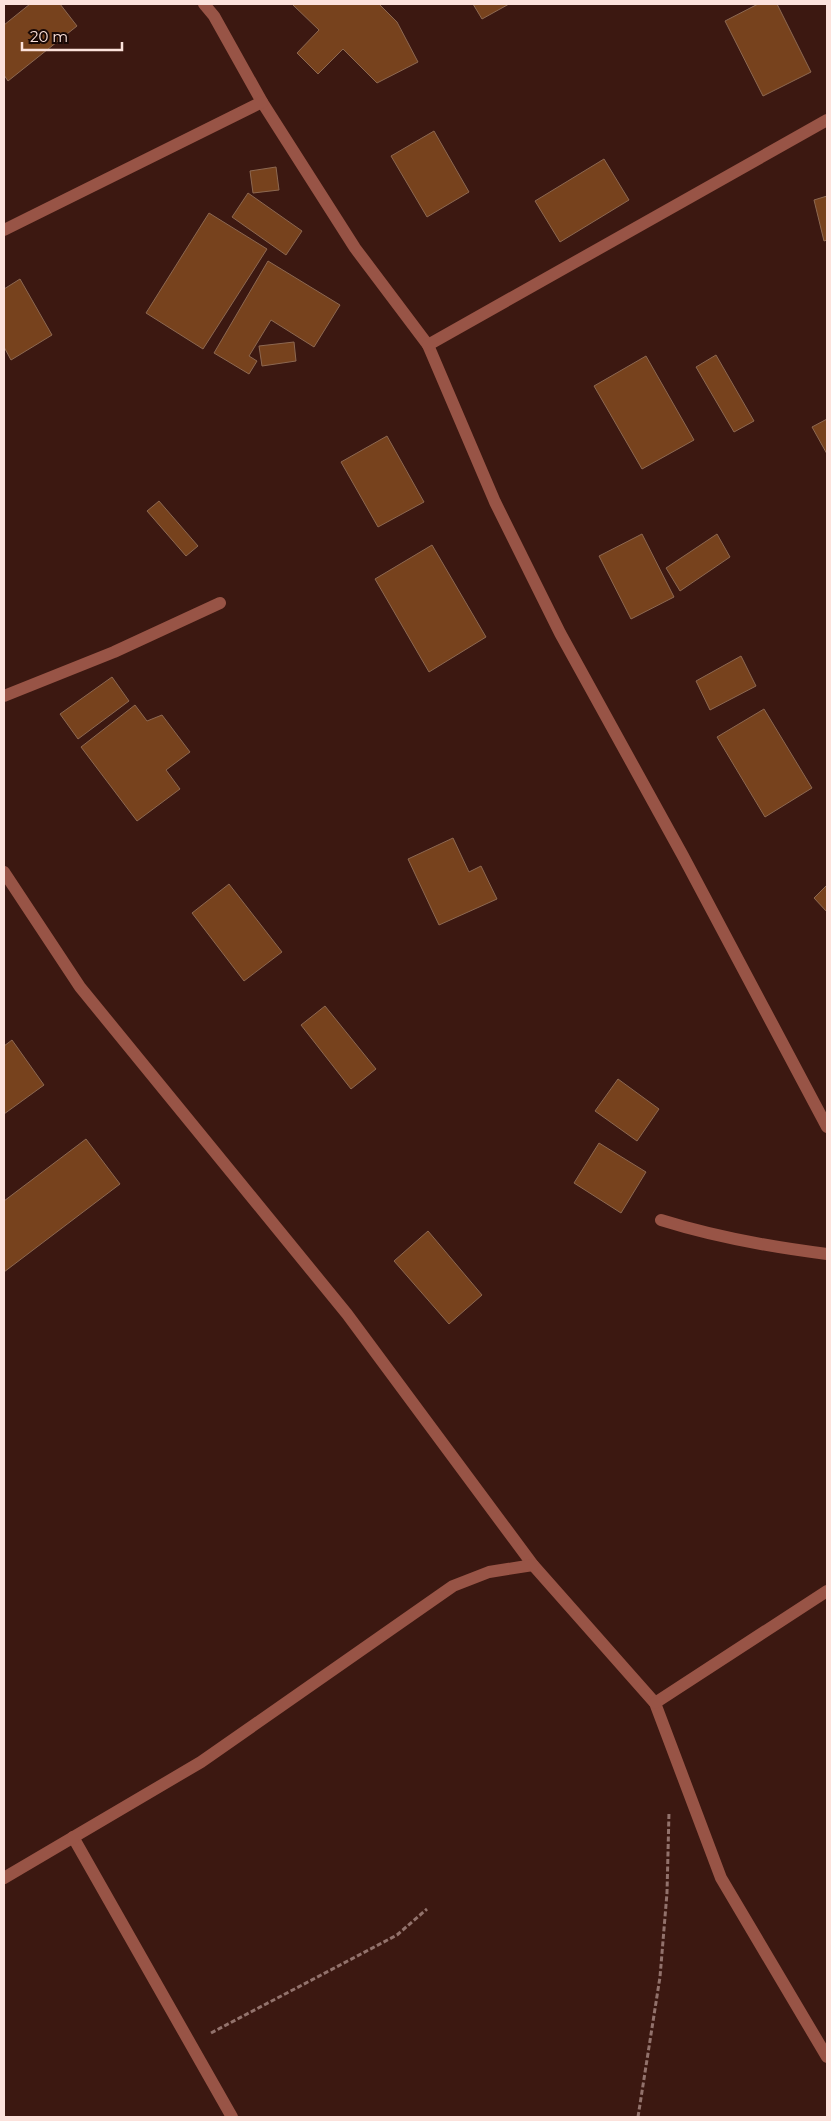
<svg xmlns="http://www.w3.org/2000/svg" width="831" height="2121" font-family="Montserrat,sans-serif">
  <rect width="100%" height="100%" fill="#3c1811"/>
  <g fill="#77421d" stroke="#8d6851">
    <polygon points="30,4 60,4 77,26 8,81 4,75 4,25"/>
    <polygon points="292,4 379,4 397,22 418,62 377,83 343,49 318,74 297,53 319,30"/>
    <polygon points="473,4 509,4 482,19"/>
    <polygon points="758,4 777,4 811,72 763,96 725,21"/>
    <polygon points="434,131 469,192 427,217 391,156"/>
    <polygon points="604,159 629,200 560,242 535,201"/>
    <polygon points="276,167 279,190 253,193 250,171"/>
    <polygon points="248,193 302,231 286,255 232,217"/>
    <polygon points="827,196 827,240 824,241 814,200"/>
    <polygon points="209,213 267,249 203,349 146,313"/>
    <polygon points="268,261 340,305 314,347 271,320 249,356 257,361 249,374 214,353"/>
    <polygon points="20,279 52,335 11,360 4,347 4,289"/>
    <polygon points="294,342 296,361 262,366 259,346"/>
    <polygon points="716,355 754,421 734,432 696,367"/>
    <polygon points="646,356 694,440 642,469 594,386"/>
    <polygon points="827,419 827,454 812,427"/>
    <polygon points="387,436 424,502 378,527 341,462"/>
    <polygon points="159,501 198,546 186,556 147,511"/>
    <polygon points="642,534 674,597 631,619 599,556"/>
    <polygon points="717,534 730,557 680,591 666,568"/>
    <polygon points="432,545 486,637 429,672 375,579"/>
    <polygon points="741,656 756,686 710,710 696,681"/>
    <polygon points="112,677 129,701 78,739 60,714"/>
    <polygon points="135,705 147,721 162,715 190,752 166,770 180,789 137,821 81,747"/>
    <polygon points="764,709 812,788 765,817 717,737"/>
    <polygon points="453,838 469,872 481,866 497,899 439,925 408,859"/>
    <polygon points="229,884 282,952 244,981 192,913"/>
    <polygon points="827,885 827,912 814,898"/>
    <polygon points="325,1006 376,1069 351,1089 301,1025"/>
    <polygon points="12,1040 44,1085 4,1114 4,1046"/>
    <polygon points="618,1079 659,1109 637,1141 595,1111"/>
    <polygon points="86,1139 120,1184 4,1272 4,1201"/>
    <polygon points="599,1143 646,1172 621,1213 574,1183"/>
    <polygon points="428,1231 482,1295 449,1324 394,1261"/>
  </g>
  <g fill="none" stroke-linecap="round" stroke-linejoin="round">
    <g stroke="#92726c" stroke-width="3" stroke-dasharray="5 2.5" stroke-linecap="butt">
      <polyline points="211,2033 397,1935 427,1909"/>
      <polyline points="638,2117 660,1977 667,1893 669,1812"/>
    </g>
    <g stroke="#985446" stroke-width="12">
      <polyline points="204,4 214,16 262,102 355,248 428,345 495,502 560,633 683,856 827,1127"/>
      <polyline points="4,230 262,102"/>
      <polyline points="428,345 827,120"/>
      <polyline points="4,696 114,652 220,603"/>
      <polyline points="4,872 80,987 347,1314 533,1565 655,1703 721,1878 827,2057"/>
      <path d="M661 1220C715 1237 771 1247 827 1254"/>
      <polyline points="655,1703 827,1591"/>
      <polyline points="73,1837 232,2117"/>
      <polyline points="4,1878 201,1762 453,1586 489,1572 533,1565"/>
    </g>
  </g>
  <rect width="831" height="2121" fill="none" stroke="#fce2dc" stroke-width="10"/>
  <path d="M22 42v8h100v-8" fill="none" stroke="#fce2dc" stroke-width="2.5"/>
  <text x="30" y="42" font-size="15" fill="#fce2dc" stroke="#180806" stroke-width="4" paint-order="stroke">20 m</text>
</svg>
